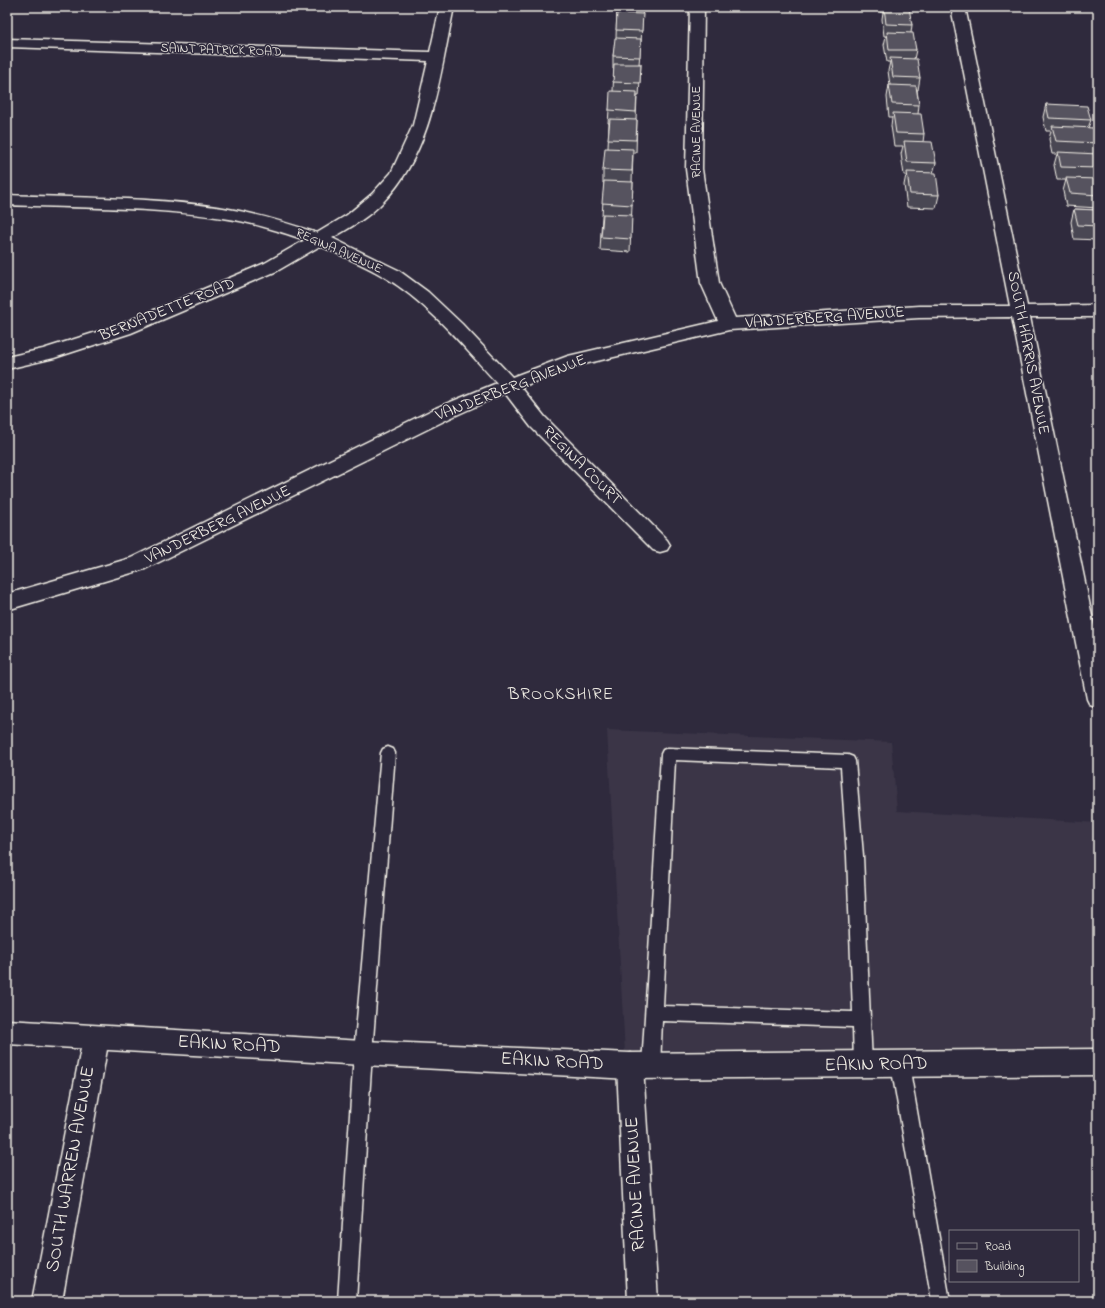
<svg xmlns="http://www.w3.org/2000/svg" width="1105" height="1308" font-family="'Indie Flower',sans-serif">
  <rect width="100%" height="100%" fill="#2f2a3d"/>
  <filter id="ink" filterUnits="userSpaceOnUse"><feTurbulence type="fractalNoise" baseFrequency=".025" numOctaves="2"/><feDisplacementMap in="SourceGraphic" scale="8" xChannelSelector="R" yChannelSelector="G"/><feConvolveMatrix kernelMatrix="1 2 1 2 8 2 1 2 1" color-interpolation-filters="sRGB"/></filter>
  <g filter="url(#ink)">
    <polygon fill="#3b3647" points="607,730 891,742 897,811 1098,823 1098,1051 625,1054"/>
    <g fill="none" stroke-linecap="round" stroke-linejoin="round">
      <defs>
        <g id="service">
          <polygon points="388,747 393,749 395,753 372,1053 356,1301 338,1301 354,1053 381,753 383,749"/>
          <path d="M668 748 848 755 853 757 855 761 863 856 872 1065 869 1071 863 1073 857 1071 854 1065 853 1027 662 1021 660 1066 657 1072 651 1074 645 1072 642 1066 661 754 663 750ZM675 760 841 767 847 856 853 1012 663 1006Z"/>
          <polygon points="900,1057 906,1059 909,1065 950,1301 932,1301 891,1065 894,1059"/>
        </g>
        <g id="minor">
          <path d="M440 7H454C440 73 433 151 384 201 369 217 350 228 332 238L398 270 428 292 462 324 512 377 568 356 718 321 701 283 686 169 690 7H704L702 169 719 283 735 318 919 306H1010L951 7H965L1027 306 1098 305V317H1030L1098 645V708L1090 705 1087 699 1012 317 919 318 729 330 580 365 521 387 545 417 667 540 670 545 667 550 660 552 653 550 531 427 505 393 450 418 145 569 7 610V594L131 558 436 408 497 383C463 346 429 304 386 278 365 265 342 256 320 246L277 271 131 333 54 358 7 369V357L43 349 119 325 265 263 305 240C278 231 251 222 223 218 152 207 79 208 7 205V195C79 198 152 197 223 208 255 213 287 223 317 233L347 215 372 194 391 173 413 125 428 61 7 47V39L430 52Z"/>
          <polygon points="96,1026 105,1029 109,1038 62,1301 32,1301 83,1038 87,1029"/>
          <polygon points="630,1053 640,1057 643,1066 658,1301 628,1301 617,1066 620,1057"/>
        </g>
        <polygon id="tertiary" points="7,1020 363,1041 630,1053 1098,1049 1098,1075 630,1079 363,1065 7,1044"/>
      </defs>
      <use href="#service" stroke="#f4f1e8" stroke-width="3"/>
      <use href="#minor" stroke="#f4f1e8" stroke-width="3"/>
      <use href="#tertiary" stroke="#f4f1e8" stroke-width="3"/>
      <use href="#service" fill="#2f2a3d" fill-rule="evenodd"/>
      <use href="#minor" fill="#2f2a3d" fill-rule="evenodd"/>
      <use href="#tertiary" fill="#2f2a3d" fill-rule="evenodd"/>
    </g>
    <g fill="#4a4752" stroke="#f4f1e8">
      <polygon points="617,7 643,7 641,44 641,43 639,64 641,64 639,96 637,96 636,120 637,120 636,153 633,153 632,182 633,182 630,252 600,250 604,183 603,183 603,170 608,148 609,123 608,123 609,110 613,91 614,69 613,69 613,56 616,38"/>
      <polygon points="879,7 906,7 912,25 911,33 916,50 914,59 920,78 918,90 917,90 919,105 918,114 924,134 923,142 936,163 933,173 939,195 936,208 907,207 904,185 906,175 904,175 901,154 903,146 894,146 891,126 892,117 889,117 887,97 889,85 890,85 888,71 890,62 887,62 884,45 886,36 884,36 882,19 883,12 880,12"/>
      <polygon points="1046,104 1091,120 1088,128 1098,142 1095,153 1098,154 1098,208 1066,206 1063,191 1066,180 1057,180 1054,165 1057,154 1052,154 1049,139 1051,131 1046,131 1043,117"/>
      <polygon points="1074,209 1098,210 1098,240 1074,239 1071,222"/>
    </g>
    <g fill="#56525f" stroke="#f4f1e8">
      <polygon points="884,7 909,8 912,25 886,24"/>
      <polygon points="617,13 643,14 642,31 616,30"/>
      <polygon points="887,32 913,33 916,50 889,50"/>
      <polygon points="615,38 641,39 640,57 613,56"/>
      <polygon points="890,58 917,59 920,78 893,77"/>
      <polygon points="614,64 641,64 640,83 613,82"/>
      <polygon points="889,85 916,86 919,105 892,104"/>
      <polygon points="610,91 637,92 636,112 609,110"/>
      <polygon points="1046,104 1087,106 1091,120 1049,118"/>
      <polygon points="893,113 921,114 924,134 896,133"/>
      <polygon points="610,119 637,120 636,140 608,139"/>
      <polygon points="1052,126 1094,128 1098,143 1056,141"/>
      <polygon points="904,141 932,142 936,163 907,162"/>
      <polygon points="605,148 633,149 632,171 603,170"/>
      <polygon points="1058,152 1098,154 1098,168 1061,167"/>
      <polygon points="907,172 936,173 939,195 910,194"/>
      <polygon points="1066,178 1098,179 1098,195 1070,193"/>
      <polygon points="604,181 633,182 632,205 602,203"/>
      <polygon points="1074,209 1098,210 1098,226 1078,225"/>
      <polygon points="603,214 632,215 631,239 601,237"/>
    </g>
  </g>
  <g text-anchor="middle" dominant-baseline="central" stroke-width="3" stroke-linejoin="round" paint-order="stroke">
    <g font-size="13" fill="#f4f1e8" stroke="#2f2a3d">
      <text transform="translate(221 50) rotate(2)">SAINT PATRICK ROAD</text>
      <text transform="translate(696 132) rotate(-90)">RACINE AVENUE</text>
      <text transform="translate(339 251) rotate(24)">REGINA AVENUE</text>
    </g>
    <g font-size="16" fill="#f4f1e8" stroke="#2f2a3d">
      <text transform="translate(167 310) rotate(-22)">BERNADETTE ROAD</text>
      <text transform="translate(825 318) rotate(-4)">VANDERBERG AVENUE</text>
      <text transform="translate(1028 353) rotate(79)">SOUTH HARRIS AVENUE</text>
      <text transform="translate(511 388) rotate(-21)">VANDERBERG AVENUE</text>
      <text transform="translate(582 466) rotate(45)">REGINA COURT</text>
      <text transform="translate(218 525) rotate(-26)">VANDERBERG AVENUE</text>
    </g>
    <g font-size="17" letter-spacing="1" fill="#f4f1e8" stroke="#2f2a3d">
      <text x="561" y="694">BROOKSHIRE</text>
    </g>
    <g font-size="19" fill="#f4f1e8" stroke="#2f2a3d">
      <text transform="translate(229 1045) rotate(3)">EAKIN ROAD</text>
      <text transform="translate(552 1062) rotate(3)">EAKIN ROAD</text>
      <text transform="translate(876 1065) rotate(-1)">EAKIN ROAD</text>
      <text transform="translate(71 1169) rotate(-80)">SOUTH WARREN AVENUE</text>
      <text transform="translate(636 1184) rotate(-93)">RACINE AVENUE</text>
    </g>
  </g>
  <rect width="1105" height="1308" fill="none" stroke="#2f2a3d" stroke-width="24"/>
  <rect x="12" y="12" width="1081" height="1284" fill="none" stroke="#f4f1e8" stroke-width="1.5" filter="url(#ink)"/>
  <rect x="949" y="1230" width="130" height="52" fill="#2f2a3d" stroke="#7e7a81"/>
  <rect x="957" y="1243" width="20" height="6" fill="#2f2a3d" stroke="#7e7a81"/>
  <text x="985" y="1250" font-size="12" fill="#f4f1e8">Road</text>
  <rect x="957" y="1260" width="20" height="12" fill="#56525f" stroke="#7e7a81"/>
  <text x="985" y="1270" font-size="12" fill="#f4f1e8">Building</text>
</svg>
